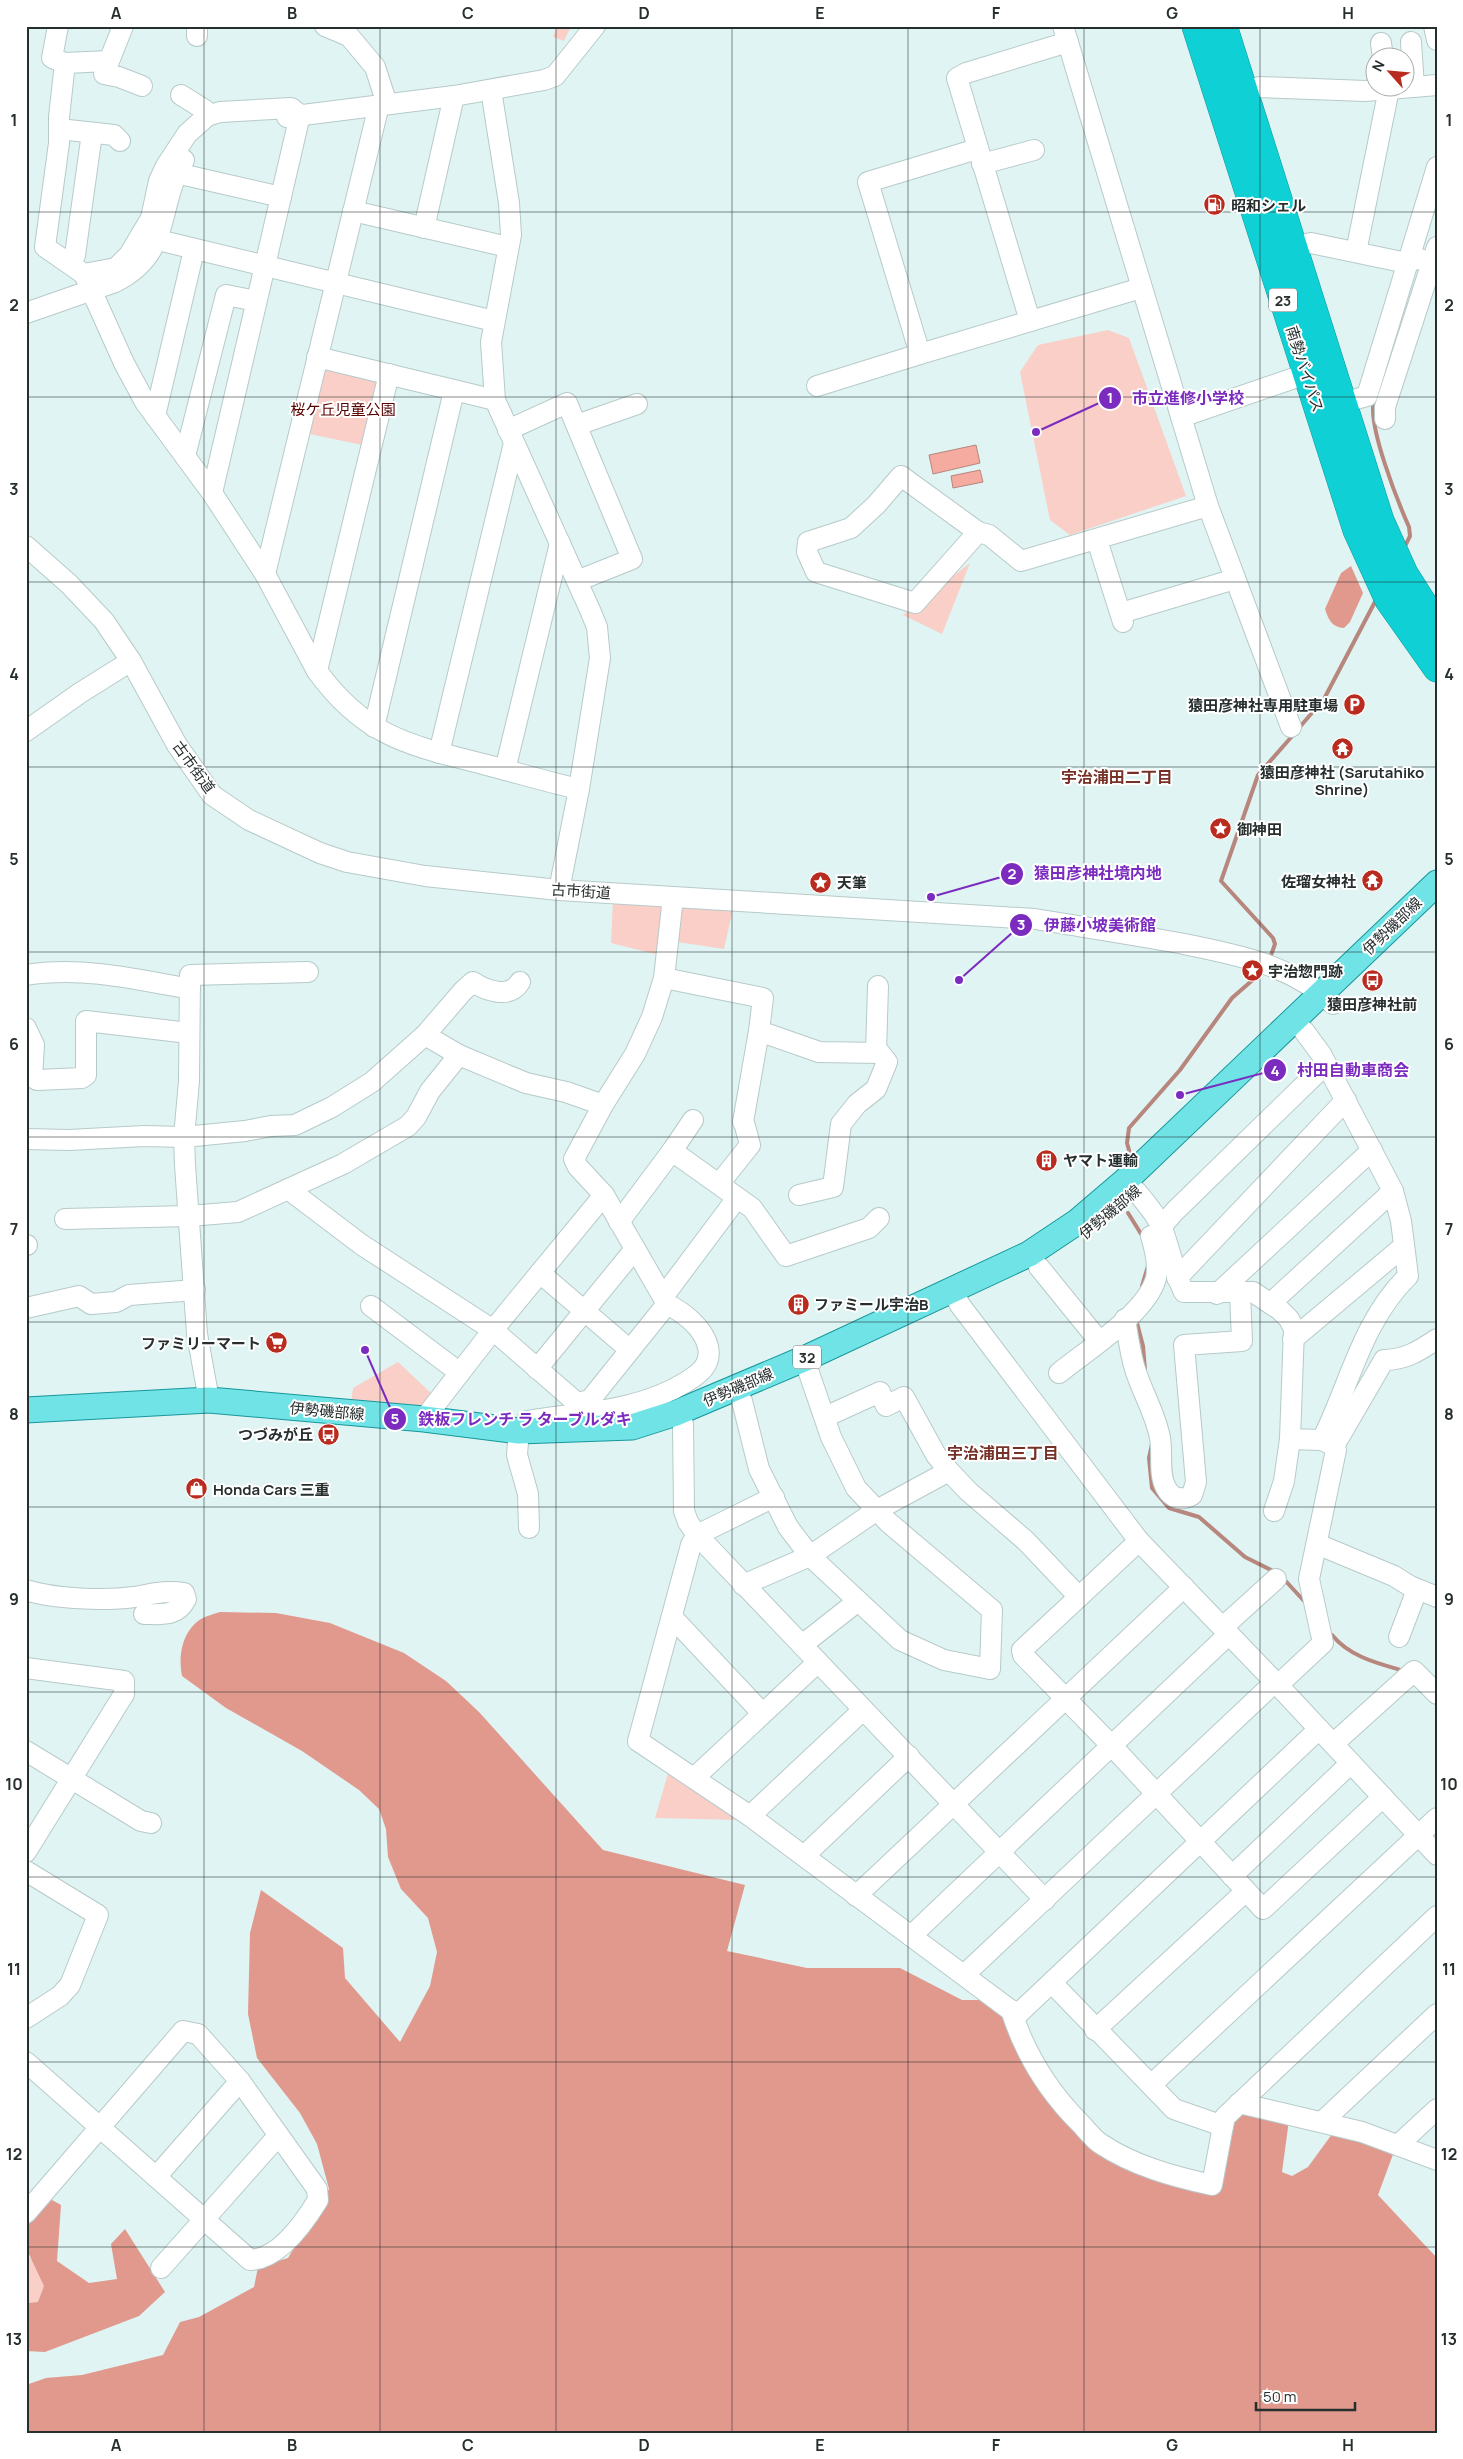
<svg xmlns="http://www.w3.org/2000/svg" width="1463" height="2459" font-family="Manrope,'Noto Sans JP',sans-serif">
  <rect width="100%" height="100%" fill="#e0f4f4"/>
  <g fill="#facfc7">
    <polygon points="557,26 571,26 564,41 553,37"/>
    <polygon points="1108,330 1129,338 1186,496 1070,535 1050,520 1020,372 1038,345"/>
    <polygon points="327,367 378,379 367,446 305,433 320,371"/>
    <polygon points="970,563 942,634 903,615"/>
    <polygon points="613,901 665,906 659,955 611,943"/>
    <polygon points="679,906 733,909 724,949 671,941"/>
    <polygon points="398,1362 434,1396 424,1411 351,1402 353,1388"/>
    <polygon points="669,1770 742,1820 655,1818"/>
    <polygon points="26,2255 72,2294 26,2306"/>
  </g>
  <g fill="#e1998d">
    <path d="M1351 566 1363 593 1350 622 1344 628C1332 627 1329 621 1325 609L1341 573Z"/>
    <path d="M220 1612 276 1613 330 1623 404 1653 446 1681 479 1712 603 1850 745 1885 727 1951 807 1968H900L962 2000H983L1006 2018 1086 2138 1216 2191 1229 2120 1242 2109 1289 2120 1282 2172 1292 2176 1308 2167 1335 2130 1395 2149 1378 2195 1437 2258V2433H26V2385L46 2378 82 2375 163 2355 180 2322 199 2317 254 2287 258 2267 288 2258 329 2189 317 2144 300 2113 257 2058 248 2014 250 1933 261 1890 343 1948 345 1978 400 2042 430 1986 437 1952 428 1918 401 1889 388 1857 386 1829 379 1809 359 1790 302 1751 226 1708 182 1676C178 1656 182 1631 201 1619 206 1616 214 1614 220 1612Z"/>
    <polygon points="52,2200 61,2205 57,2261 89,2283 117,2279 111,2244 125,2229 165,2292 139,2316 45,2352 26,2351 26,2300 30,2303 38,2302 44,2286 26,2248 26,2232 34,2211"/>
  </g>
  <g fill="#f5ab9f" stroke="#b7867d">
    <polygon points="976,445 980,463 933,474 929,455"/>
    <polygon points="980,470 983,482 953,488 951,476"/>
  </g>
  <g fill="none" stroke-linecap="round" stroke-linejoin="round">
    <g stroke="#b7867d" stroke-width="4">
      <path d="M1374 400C1367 425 1398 502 1409 527L1410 536 1404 548"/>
      <polyline points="1298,729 1324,699 1377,598"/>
      <polyline points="1270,958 1275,944 1273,938 1221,881 1258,775 1294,734"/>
      <polyline points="1132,1161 1127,1143 1129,1128 1180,1070 1232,998 1263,971"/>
      <polyline points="1128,1213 1143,1237"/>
      <polyline points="1142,1286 1148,1266"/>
      <polyline points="1137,1323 1143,1346 1145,1370"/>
      <polyline points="1152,1444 1149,1458 1152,1488 1169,1508 1199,1517 1245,1557 1277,1573"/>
      <polyline points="1282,1577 1304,1601"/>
      <path d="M1332 1635C1349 1656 1376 1663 1401 1670"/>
    </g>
    <defs>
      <g id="minor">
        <polyline points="58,26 52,58 65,63 108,61"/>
        <polyline points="123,26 104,74 119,77 142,86"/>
        <polyline points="325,26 349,36 375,67 387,104"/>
        <polyline points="1063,26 1208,506 1291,727"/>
        <polyline points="1434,26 1437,40"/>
        <polyline points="197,36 197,26"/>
        <polyline points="1411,42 1414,87"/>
        <polyline points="1381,43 1383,58"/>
        <path d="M65 63 59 117V143L45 247 84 274 124 363 145 402 212 493 265 574 317 671C365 737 409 745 483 764 515 772 547 782 579 789"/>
        <polyline points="1389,89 1437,85"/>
        <polyline points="491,90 509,203 511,235 491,342 495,400 590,610 597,627 600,658 579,789 559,890"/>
        <polyline points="1244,90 1260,87 1365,91 1389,89 1356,252"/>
        <polyline points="181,95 205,110 208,115"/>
        <polyline points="287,117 454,96 544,80 555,76 595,26"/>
        <polyline points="59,129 114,135 120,141"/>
        <polyline points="977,149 868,182 920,354 1141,288"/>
        <polyline points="982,164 1034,150"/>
        <polyline points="176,173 281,197"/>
        <polyline points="353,211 508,247"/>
        <polyline points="424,228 454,96"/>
        <polyline points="158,240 494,321"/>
        <polyline points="1293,247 1311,243 1402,262 1420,259"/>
        <polyline points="66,261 75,255 92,133"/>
        <polyline points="84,274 116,268 129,255 151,218 159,181 166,166 187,134 207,116 220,112 291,108 300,115 212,493"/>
        <path d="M26 313 115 282C173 253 156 206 184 160"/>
        <polyline points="1030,321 957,78 966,73 1068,42"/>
        <polyline points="317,357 495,400"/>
        <polyline points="817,386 920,354"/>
        <polyline points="1343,403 1367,396 1437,167"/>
        <polyline points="155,416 194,250"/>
        <polyline points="1181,417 1306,374"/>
        <polyline points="1385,419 1385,407 1437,247"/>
        <polyline points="577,425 637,404"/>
        <polyline points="508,430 567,403 632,559 577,581"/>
        <polyline points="185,456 226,295 256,301"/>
        <polygon points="901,476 978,532 915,603 816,572 807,552 808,542 851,528 876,505"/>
        <polyline points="978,532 989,535 1021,561 1208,506"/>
        <polyline points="1097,540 1123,622"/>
        <path d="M26 546 69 584 104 621 131 661 177 745 212 795 249 820 320 853 347 862 425 876 559 890 1035 919C1083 927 1131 934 1179 943 1234 954 1291 964 1333 1004"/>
        <polyline points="265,574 379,105"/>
        <polyline points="1121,613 1235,579"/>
        <polyline points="317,671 389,374"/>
        <polyline points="374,727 454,391"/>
        <polyline points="26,731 80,693 131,661"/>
        <polyline points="439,753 514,443"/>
        <polyline points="505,770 560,543"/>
        <path d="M26 975C81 966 136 979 190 989"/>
        <polyline points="664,978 763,998 759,1031 819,1052 880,1053 887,1062 876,1089 857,1104 841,1124 833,1187 799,1195"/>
        <polyline points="26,1028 34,1045 32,1077 37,1080 82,1078 86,1075 86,1021 189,1033"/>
        <path d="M1304 1031 1321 1054 1393 1191 1401 1221 1408 1276C1362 1321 1350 1384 1322 1440"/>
        <path d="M425 1035 463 991 473 982C486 991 510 999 520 982"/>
        <polyline points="876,1053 878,986"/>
        <polyline points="743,1122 759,1031"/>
        <polyline points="26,1139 69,1140 144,1136 184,1137 245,1131 271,1126 295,1125 332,1107 372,1082 425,1035 459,1055 526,1083 566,1092 603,1105"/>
        <polyline points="672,1151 693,1120"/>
        <polyline points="719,1184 750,1145 745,1126"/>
        <polyline points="288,1189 362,1245 493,1330 577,1403 590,1400 667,1304"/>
        <path d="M1136 1191C1145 1202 1155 1213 1161 1226 1170 1247 1173 1271 1184 1292H1253L1280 1310 1289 1319 1294 1329 1290 1439 1322 1440 1334 1446 1336 1450 1309 1579 1323 1643 1278 1685"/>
        <polyline points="65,1219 189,1216 238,1212 343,1164 408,1126 416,1117 430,1091 459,1055"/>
        <polyline points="619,1222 672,1151 752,1208 786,1256 869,1228 879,1218"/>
        <polyline points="1161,1227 1175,1211 1326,1064"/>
        <polyline points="26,1245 27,1245"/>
        <polyline points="1039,1267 1099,1341"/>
        <polyline points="540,1273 630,1350"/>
        <polyline points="1177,1278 1346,1100"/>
        <polyline points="953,1291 960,1305 1139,1541 1275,1682 1437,1855"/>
        <polyline points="1217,1294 1372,1150"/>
        <polyline points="663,1297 737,1198"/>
        <polyline points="1272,1302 1393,1191"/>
        <polyline points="371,1306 460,1373"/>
        <polyline points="26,1308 79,1296 91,1304 116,1302 129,1295 195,1290"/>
        <path d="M1125 1319C1128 1336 1130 1353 1135 1369 1142 1392 1156 1415 1160 1438 1163 1455 1158 1473 1166 1488 1172 1499 1182 1501 1192 1495L1196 1482 1184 1345 1242 1341 1240 1293"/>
        <polyline points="1293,1339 1404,1246"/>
        <polyline points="537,1369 635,1249"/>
        <path d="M1059 1373C1087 1350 1147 1313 1156 1278 1159 1264 1155 1249 1151 1236"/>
        <polyline points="209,1400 197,1334 185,1165 184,1137 189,1081 190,975 308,972"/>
        <polyline points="742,1401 759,1469 788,1527 810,1556 900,1640 944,1660 990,1669 992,1610 888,1522 856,1488 831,1437 809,1373"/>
        <polyline points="825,1417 880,1392 886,1406 904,1397 936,1455 949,1471 968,1491 1026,1541 1079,1597"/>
        <polyline points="424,1419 493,1330 604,1195"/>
        <path d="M525 1424 527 1421C581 1412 638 1412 686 1382 699 1374 712 1365 708 1347 704 1328 683 1312 667 1304L604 1195 578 1167 574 1159 603 1105 635 1054 652 1017 664 978 673 897"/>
        <polyline points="683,1424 684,1511 688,1522 697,1535 1045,1900"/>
        <polyline points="518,1442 517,1455 528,1494 529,1528"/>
        <path d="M1334 1446 1384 1360C1405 1360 1419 1351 1437 1339"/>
        <polyline points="774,1497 697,1535 691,1545 638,1741 750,1816 1017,2015 1319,1729"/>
        <polyline points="1274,1511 1284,1481 1290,1439"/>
        <polyline points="1139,1541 1022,1650 1023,1655 1112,1746 1263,1909 1383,1797"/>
        <polyline points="1317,1544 1394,1576 1410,1586 1437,1597"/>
        <polyline points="743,1585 810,1556 877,1510 949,1471"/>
        <path d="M26 1590C54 1599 105 1601 134 1597 152 1594 166 1590 184 1593L186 1599C177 1617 162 1614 144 1614"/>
        <polyline points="672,1617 762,1713"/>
        <polyline points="1223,1627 1276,1579"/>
        <polyline points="1399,1637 1417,1590"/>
        <polyline points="802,1645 858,1601"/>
        <polyline points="26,1668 124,1681 124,1694 26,1852"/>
        <polyline points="1333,1744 1414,1671 1437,1694"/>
        <polyline points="26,1751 141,1821 151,1823"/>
        <polyline points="694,1778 818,1662"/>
        <polyline points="750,1816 863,1710"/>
        <polyline points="804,1856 909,1756"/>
        <polyline points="26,1871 98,1915 70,1985 60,1996 26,2018"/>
        <polyline points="1232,1876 1351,1763"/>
        <polyline points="856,1896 1184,1587"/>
        <polyline points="911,1936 1229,1634"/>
        <polyline points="964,1975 1275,1682"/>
        <polyline points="1052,1983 1174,2109 1223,2126 1225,2117 1437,1916"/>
        <path d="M1011 2010C1025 2054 1047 2090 1080 2123 1087 2130 1093 2139 1101 2144 1134 2166 1175 2177 1212 2185L1223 2126"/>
        <polyline points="1095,2030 1246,1891"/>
        <path d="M26 2062 250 2260C279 2259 304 2223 318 2200L317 2189 240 2081 198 2034 183 2031 26 2213"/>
        <polyline points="1151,2085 1437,1818"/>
        <polyline points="1239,2103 1362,2132 1437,2160"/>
        <polyline points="1323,2121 1437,2014"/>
        <polyline points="1398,2145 1437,2109"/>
        <polyline points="156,2177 240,2081"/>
        <polyline points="161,2268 278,2136"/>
      </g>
      <polyline id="major" points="26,1410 209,1400 424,1419 519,1431 632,1427 676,1413 806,1358 1029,1254 1077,1222 1125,1181 1437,883"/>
      <g id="highway">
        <polyline points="1196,26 1357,530 1389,600 1437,668"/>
        <polyline points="1223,26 1380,521 1404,574 1437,626"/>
      </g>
    </defs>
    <use href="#minor" stroke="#b7caca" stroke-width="22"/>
    <use href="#major" stroke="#17979a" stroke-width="27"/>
    <use href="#highway" stroke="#17979a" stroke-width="29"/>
    <use href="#minor" stroke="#fff" stroke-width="20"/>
    <use href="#major" stroke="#6fe3e5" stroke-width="25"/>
    <use href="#highway" stroke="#0fd0d4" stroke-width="28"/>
  </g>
  <path fill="none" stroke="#272e2e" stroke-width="1" stroke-opacity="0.55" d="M204 26V2433M380 26V2433M556 26V2433M732 26V2433M908 26V2433M1084 26V2433M1260 26V2433M26 212H1437M26 397H1437M26 582H1437M26 767H1437M26 952H1437M26 1137H1437M26 1322H1437M26 1507H1437M26 1692H1437M26 1877H1437M26 2062H1437M26 2247H1437"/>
  <defs>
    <symbol id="fuel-disc" viewBox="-11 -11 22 22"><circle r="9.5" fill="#b92b1e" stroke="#fff"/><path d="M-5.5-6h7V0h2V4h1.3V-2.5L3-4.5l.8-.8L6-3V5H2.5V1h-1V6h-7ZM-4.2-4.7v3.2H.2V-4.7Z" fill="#fff"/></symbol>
    <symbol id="parking-disc" viewBox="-11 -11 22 22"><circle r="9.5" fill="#b92b1e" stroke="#fff"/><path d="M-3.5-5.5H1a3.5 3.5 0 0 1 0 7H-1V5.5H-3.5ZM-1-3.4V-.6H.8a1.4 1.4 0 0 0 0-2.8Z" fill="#fff"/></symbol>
    <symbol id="temple-disc" viewBox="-11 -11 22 22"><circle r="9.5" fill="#b92b1e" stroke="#fff"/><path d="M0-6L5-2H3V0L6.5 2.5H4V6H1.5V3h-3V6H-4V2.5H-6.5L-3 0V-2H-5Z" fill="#fff"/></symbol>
    <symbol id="sight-disc" viewBox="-11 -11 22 22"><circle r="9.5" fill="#b92b1e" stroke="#fff"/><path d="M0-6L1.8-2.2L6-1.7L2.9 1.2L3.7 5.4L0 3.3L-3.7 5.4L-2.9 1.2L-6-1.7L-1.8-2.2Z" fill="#fff"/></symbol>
    <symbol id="bus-disc" viewBox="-11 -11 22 22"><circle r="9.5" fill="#b92b1e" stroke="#fff"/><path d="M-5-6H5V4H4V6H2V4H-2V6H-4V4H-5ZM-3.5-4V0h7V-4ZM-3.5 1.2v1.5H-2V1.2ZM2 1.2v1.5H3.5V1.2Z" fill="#fff"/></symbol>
    <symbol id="building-disc" viewBox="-11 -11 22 22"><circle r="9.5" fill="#b92b1e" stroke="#fff"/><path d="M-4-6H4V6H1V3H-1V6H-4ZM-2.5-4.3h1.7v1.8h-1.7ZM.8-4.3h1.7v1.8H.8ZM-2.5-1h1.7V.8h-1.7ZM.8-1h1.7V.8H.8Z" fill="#fff"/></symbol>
    <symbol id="supermarket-disc" viewBox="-11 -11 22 22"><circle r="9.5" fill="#b92b1e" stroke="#fff"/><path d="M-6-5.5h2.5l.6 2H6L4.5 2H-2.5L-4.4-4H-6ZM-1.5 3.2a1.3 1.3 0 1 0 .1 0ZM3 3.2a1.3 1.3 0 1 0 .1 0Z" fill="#fff"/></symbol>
    <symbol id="shop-disc" viewBox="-11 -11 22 22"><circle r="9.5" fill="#b92b1e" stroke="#fff"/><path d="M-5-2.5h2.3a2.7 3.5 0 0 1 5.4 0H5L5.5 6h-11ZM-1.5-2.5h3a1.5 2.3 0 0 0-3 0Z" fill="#fff"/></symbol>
  </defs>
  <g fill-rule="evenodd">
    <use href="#fuel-disc" x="1202" y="192" width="25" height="25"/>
    <use href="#parking-disc" x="1342" y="692" width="25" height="25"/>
    <use href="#temple-disc" x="1330" y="736" width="25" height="25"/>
    <use href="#sight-disc" x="1208" y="816" width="25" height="25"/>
    <use href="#temple-disc" x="1360" y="868" width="25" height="25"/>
    <use href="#sight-disc" x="808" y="870" width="25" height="25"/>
    <use href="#sight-disc" x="1240" y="958" width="25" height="25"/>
    <use href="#bus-disc" x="1360" y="968" width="25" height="25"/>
    <use href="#building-disc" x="1034" y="1148" width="25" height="25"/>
    <use href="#building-disc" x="786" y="1292" width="25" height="25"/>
    <use href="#supermarket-disc" x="264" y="1330" width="25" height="25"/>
    <use href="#bus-disc" x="316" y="1422" width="25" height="25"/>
    <use href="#shop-disc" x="184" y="1476" width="25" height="25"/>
  </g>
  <g text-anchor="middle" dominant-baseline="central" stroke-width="4" stroke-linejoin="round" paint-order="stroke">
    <g fill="#fff" stroke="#686d6d" stroke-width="1">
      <rect x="1269" y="288.5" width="28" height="23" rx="4"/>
      <rect x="793" y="1345.5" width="28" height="23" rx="4"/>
    </g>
    <g font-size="14" font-weight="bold" fill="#272e2e">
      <text x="1283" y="300">23</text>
      <text x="807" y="1357">32</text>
    </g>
    <g font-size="15" font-weight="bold" fill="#272e2e" stroke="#fff" text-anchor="start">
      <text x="1231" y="205">昭和シェル</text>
      <text x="1338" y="705" text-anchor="end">猿田彦神社専用駐車場</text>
      <text x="1342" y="772" text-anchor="middle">猿田彦神社 (Sarutahiko<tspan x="1342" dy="17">Shrine)</tspan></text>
      <text x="1237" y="829">御神田</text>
      <text x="1356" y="881" text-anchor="end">佐瑠女神社</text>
      <text x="837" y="882">天筆</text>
      <text x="1268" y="971">宇治惣門跡</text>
      <text x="1372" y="1004" text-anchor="middle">猿田彦神社前</text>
      <text x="1063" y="1160">ヤマト運輸</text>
      <text x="814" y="1304">ファミール宇治B</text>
      <text x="261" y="1343" text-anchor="end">ファミリーマート</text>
      <text x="313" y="1434" text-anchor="end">つづみが丘</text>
      <text x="213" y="1489">Honda Cars 三重</text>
    </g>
    <g font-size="15" fill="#272e2e" stroke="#fff">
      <text transform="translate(1305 369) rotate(72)">南勢バイパス</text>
      <text transform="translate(194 767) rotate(54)">古市街道</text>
      <text transform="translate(581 891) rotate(4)">古市街道</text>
      <text transform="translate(1392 926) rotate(-44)">伊勢磯部線</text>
      <text transform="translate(1110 1212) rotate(-40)">伊勢磯部線</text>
      <text transform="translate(738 1387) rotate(-23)">伊勢磯部線</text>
      <text transform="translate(327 1411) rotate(5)">伊勢磯部線</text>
    </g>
    <g font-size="15" fill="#560000" stroke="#fff">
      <text x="343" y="409">桜ケ丘児童公園</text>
    </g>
    <g font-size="16" font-weight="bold" fill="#773228" stroke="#fff">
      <text x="1117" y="777">宇治浦田二丁目</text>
      <text x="1003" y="1453">宇治浦田三丁目</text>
    </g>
  </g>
  <path fill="none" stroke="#7b2cbf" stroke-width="2" d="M1036 432L1110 398M931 897L1012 874M959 980L1021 925M1180 1095L1275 1070M365 1350L395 1419"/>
  <g fill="#7b2cbf" stroke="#fff" stroke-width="2">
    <circle cx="1036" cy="432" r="5"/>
    <circle cx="931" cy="897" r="5"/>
    <circle cx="959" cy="980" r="5"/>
    <circle cx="1180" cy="1095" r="5"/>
    <circle cx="365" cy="1350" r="5"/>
    <circle cx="1110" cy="398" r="12"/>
    <circle cx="1012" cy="874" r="12"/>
    <circle cx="1021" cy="925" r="12"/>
    <circle cx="1275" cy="1070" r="12"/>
    <circle cx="395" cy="1419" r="12"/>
  </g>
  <g font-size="15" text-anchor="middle" font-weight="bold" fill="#fff">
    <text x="1110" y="403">1</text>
    <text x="1012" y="879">2</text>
    <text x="1021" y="930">3</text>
    <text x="1275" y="1076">4</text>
    <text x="395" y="1424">5</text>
  </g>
  <g font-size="16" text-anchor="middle" font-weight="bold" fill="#7b2cbf" stroke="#fff" stroke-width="4" stroke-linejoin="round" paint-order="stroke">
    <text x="1188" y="404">市立進修小学校</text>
    <text x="1098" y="879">猿田彦神社境内地</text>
    <text x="1100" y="931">伊藤小坡美術館</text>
    <text x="1353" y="1076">村田自動車商会</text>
    <text x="525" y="1425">鉄板フレンチ ラ ターブルダキ</text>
  </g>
  <rect width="1463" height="2459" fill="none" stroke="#ffffff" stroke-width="55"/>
  <g transform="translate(1390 72) rotate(297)"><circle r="24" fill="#ffffff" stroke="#a9abab"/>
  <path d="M0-4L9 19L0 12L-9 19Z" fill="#b92b1e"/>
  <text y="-8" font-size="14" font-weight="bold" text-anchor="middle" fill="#272e2e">N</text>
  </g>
  <path d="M1256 2402v8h99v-8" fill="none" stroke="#272e2e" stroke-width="2.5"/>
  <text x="1263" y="2402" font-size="15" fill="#272e2e" stroke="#ffffff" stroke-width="4" paint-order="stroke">50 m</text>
  <rect x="28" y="28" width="1408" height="2404" fill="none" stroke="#272e2e" stroke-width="2"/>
  <g font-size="16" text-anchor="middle" font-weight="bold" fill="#272e2e">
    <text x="116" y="19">A</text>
    <text x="292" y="19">B</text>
    <text x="468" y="19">C</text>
    <text x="644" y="19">D</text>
    <text x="820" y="19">E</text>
    <text x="996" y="19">F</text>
    <text x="1172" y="19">G</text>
    <text x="1348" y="19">H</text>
    <text x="14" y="126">1</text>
    <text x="1449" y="126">1</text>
    <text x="14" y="311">2</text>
    <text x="1449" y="311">2</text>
    <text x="14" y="495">3</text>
    <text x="1449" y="495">3</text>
    <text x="14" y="680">4</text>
    <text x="1449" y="680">4</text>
    <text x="14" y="865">5</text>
    <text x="1449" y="865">5</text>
    <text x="14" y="1050">6</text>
    <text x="1449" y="1050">6</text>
    <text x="14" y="1235">7</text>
    <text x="1449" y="1235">7</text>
    <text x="14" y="1420">8</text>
    <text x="1449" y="1420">8</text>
    <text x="14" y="1605">9</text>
    <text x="1449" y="1605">9</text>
    <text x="14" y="1790">10</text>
    <text x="1449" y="1790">10</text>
    <text x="14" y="1975">11</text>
    <text x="1449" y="1975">11</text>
    <text x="14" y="2160">12</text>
    <text x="1449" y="2160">12</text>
    <text x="14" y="2345">13</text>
    <text x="1449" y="2345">13</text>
    <text x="116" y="2451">A</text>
    <text x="292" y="2451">B</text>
    <text x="468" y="2451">C</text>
    <text x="644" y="2451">D</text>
    <text x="820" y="2451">E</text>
    <text x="996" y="2451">F</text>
    <text x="1172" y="2451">G</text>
    <text x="1348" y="2451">H</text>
  </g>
</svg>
